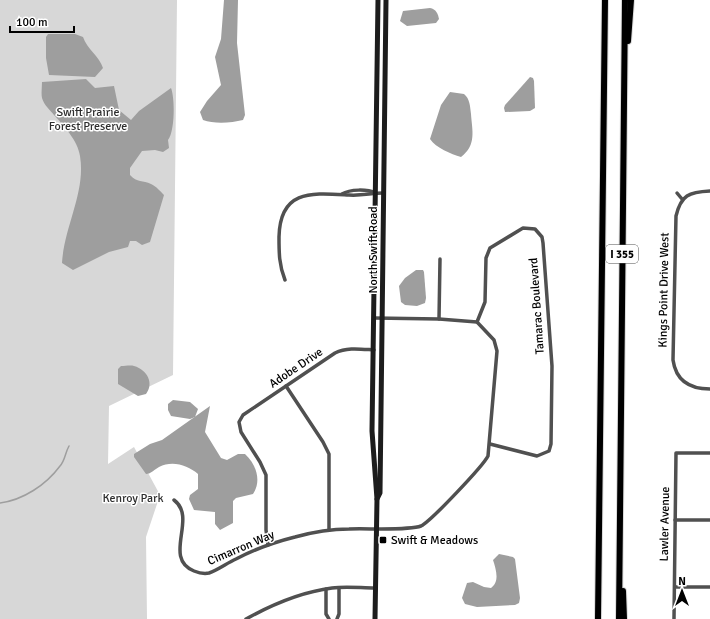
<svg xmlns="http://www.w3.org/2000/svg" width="710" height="619" font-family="Signika,sans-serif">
  <rect width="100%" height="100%" fill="#fff"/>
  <polygon fill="#d7d7d7" points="0,0 177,0 173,375 109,406 108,464 134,447 160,495 146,537 147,619 0,619"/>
  <g fill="#9e9e9e">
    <path d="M224 0H238L237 43 245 115 243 120C231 123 214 124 203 120L200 112 207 101 221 85 215 57 221 39Z"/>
    <path d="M430 8C436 9 438 14 439 19L436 23 407 26 400 21 403 11Z"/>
    <path d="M48 34H75L83 37C87 49 99 56 103 68L95 77 49 75 46 58V37Z"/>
    <polygon points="530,77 533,78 534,81 535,108 530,111 505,112 504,108 505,105"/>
    <path d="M86 79 95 88 114 86 119 110 131 120 139 111 171 88C175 98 175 131 168 140L169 148 163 152 155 150 142 151 130 168V175C137 183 143 180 151 184 156 186 161 192 164 195L150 242 142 245 136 241H130L128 247 109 252 73 270 62 263C64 227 86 192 80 156 78 141 64 126 54 115 50 110 44 105 42 98 41 93 42 87 42 82Z"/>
    <path d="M450 92 464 94C470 99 470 106 471 114 472 130 477 145 461 157 451 154 436 148 430 139L441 105Z"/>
    <polygon points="416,270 423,270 424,272 426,298 425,303 417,306 405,305 401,302 399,286 405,278"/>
    <path d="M121 366C125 366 131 365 134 366 148 370 154 384 146 394L138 396 118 384V369Z"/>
    <polygon points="173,400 190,402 198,409 195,417 190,419 171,416 168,410 168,404"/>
    <path d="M210 406 205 432 221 458 227 460 238 454H245C256 464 262 481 253 494L236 498 233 501V523L220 530 215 524V512L194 510 189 499 190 495 198 489V474C188 465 172 460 159 467 155 469 151 474 146 474L134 457V454L150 444 162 440Z"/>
    <path d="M499 554 513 557 515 559 520 598 519 603 515 605 477 607 465 604 462 598 467 583 473 582 484 587 491 588C500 582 496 569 493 560Z"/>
  </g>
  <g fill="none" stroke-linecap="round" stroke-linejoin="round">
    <path stroke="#9e9e9e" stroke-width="1.5" d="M0 503C23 500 46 485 60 466 65 461 65 453 69 446"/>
    <defs>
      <g id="highway">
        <polyline points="628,41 631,0"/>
        <polyline points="623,591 624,619"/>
        <polyline points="598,619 605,0"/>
        <polyline points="619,619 625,0"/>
      </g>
    </defs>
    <use href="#highway" stroke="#dbdbdb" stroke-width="8"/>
    <g stroke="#505050" stroke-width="3.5">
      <path d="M710 191C689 192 681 195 676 216L673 360C676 381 690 389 710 389"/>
      <polyline points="677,193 682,199"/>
      <path d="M342 194C350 189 367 189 376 193"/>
      <path d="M285 280C279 265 279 253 279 237 280 189 312 193 349 195 361 196 372 193 383 193"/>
      <polyline points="439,319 440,259"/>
      <polyline points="477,322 485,302 486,258 490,248 523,228 535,229 542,237 543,243 552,366 551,444 549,451 537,456 490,444"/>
      <polyline points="286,386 323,442 329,454 329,530"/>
      <path d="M174 500C198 518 162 558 194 571 199 573 204 574 209 573 218 570 227 563 236 559 255 549 275 542 295 537 313 532 331 529 349 529 365 528 408 531 421 526 431 521 483 466 488 456L497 351 494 340 477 322 439 319 374 318"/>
      <polyline points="675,520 710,520"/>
      <path d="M268 545 266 530V475L260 462 241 432 239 422 243 415 335 353C347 347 360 349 374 350"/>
      <polyline points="675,587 710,587"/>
      <polyline points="326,589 326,614 329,619"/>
      <path d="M246 619C273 604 301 592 332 588 346 586 361 588 375 588"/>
      <polyline points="337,619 339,614 339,588"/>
      <polyline points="674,619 676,453 710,453"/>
    </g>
    <g stroke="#1d1d1d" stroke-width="5">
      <polyline points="377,499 380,493 386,0"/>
      <polyline points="375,619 377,499 372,431 378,0"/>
    </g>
    <use href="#highway" stroke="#000" stroke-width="6"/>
  </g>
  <rect fill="#000" stroke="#fff" stroke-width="1.5" x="379" y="536" width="8" height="8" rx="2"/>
  <g text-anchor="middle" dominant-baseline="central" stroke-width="3" stroke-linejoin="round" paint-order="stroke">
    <rect fill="#fff" stroke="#4c4c4c" stroke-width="1" x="606" y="245" width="32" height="18" rx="3"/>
    <g font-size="11" font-weight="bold" fill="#000">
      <text x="622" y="254">I 355</text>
    </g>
    <g font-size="12" fill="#2e2e2e" stroke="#fff">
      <text x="88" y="112">Swift Prairie<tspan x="88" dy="14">Forest Preserve</tspan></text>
      <text x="133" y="498">Kenroy Park</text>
    </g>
    <g font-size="12" fill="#000" stroke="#fff">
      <text transform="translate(373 250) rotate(-90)">North Swift Road</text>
      <text transform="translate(664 290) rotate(-89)">Kings Point Drive West</text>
      <text transform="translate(537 306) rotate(-94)">Tamarac Boulevard</text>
      <text transform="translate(296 368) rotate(-34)">Adobe Drive</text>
      <text transform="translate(665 524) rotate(-89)">Lawler Avenue</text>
      <text transform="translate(241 548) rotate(-23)">Cimarron Way</text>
    </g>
    <g font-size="12" fill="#000" stroke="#fff" text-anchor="start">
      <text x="391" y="540">Swift &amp; Meadows</text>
    </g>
  </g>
  <g transform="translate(682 591)" stroke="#ffffff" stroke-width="3" paint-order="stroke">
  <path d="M0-3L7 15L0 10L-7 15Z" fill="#000000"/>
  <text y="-6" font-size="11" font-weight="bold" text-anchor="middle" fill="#000000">N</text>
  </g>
  <path d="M10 26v6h64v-6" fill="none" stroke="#000000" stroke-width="2"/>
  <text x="16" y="26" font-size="12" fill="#000000" stroke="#ffffff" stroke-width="3" paint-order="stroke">100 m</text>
</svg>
